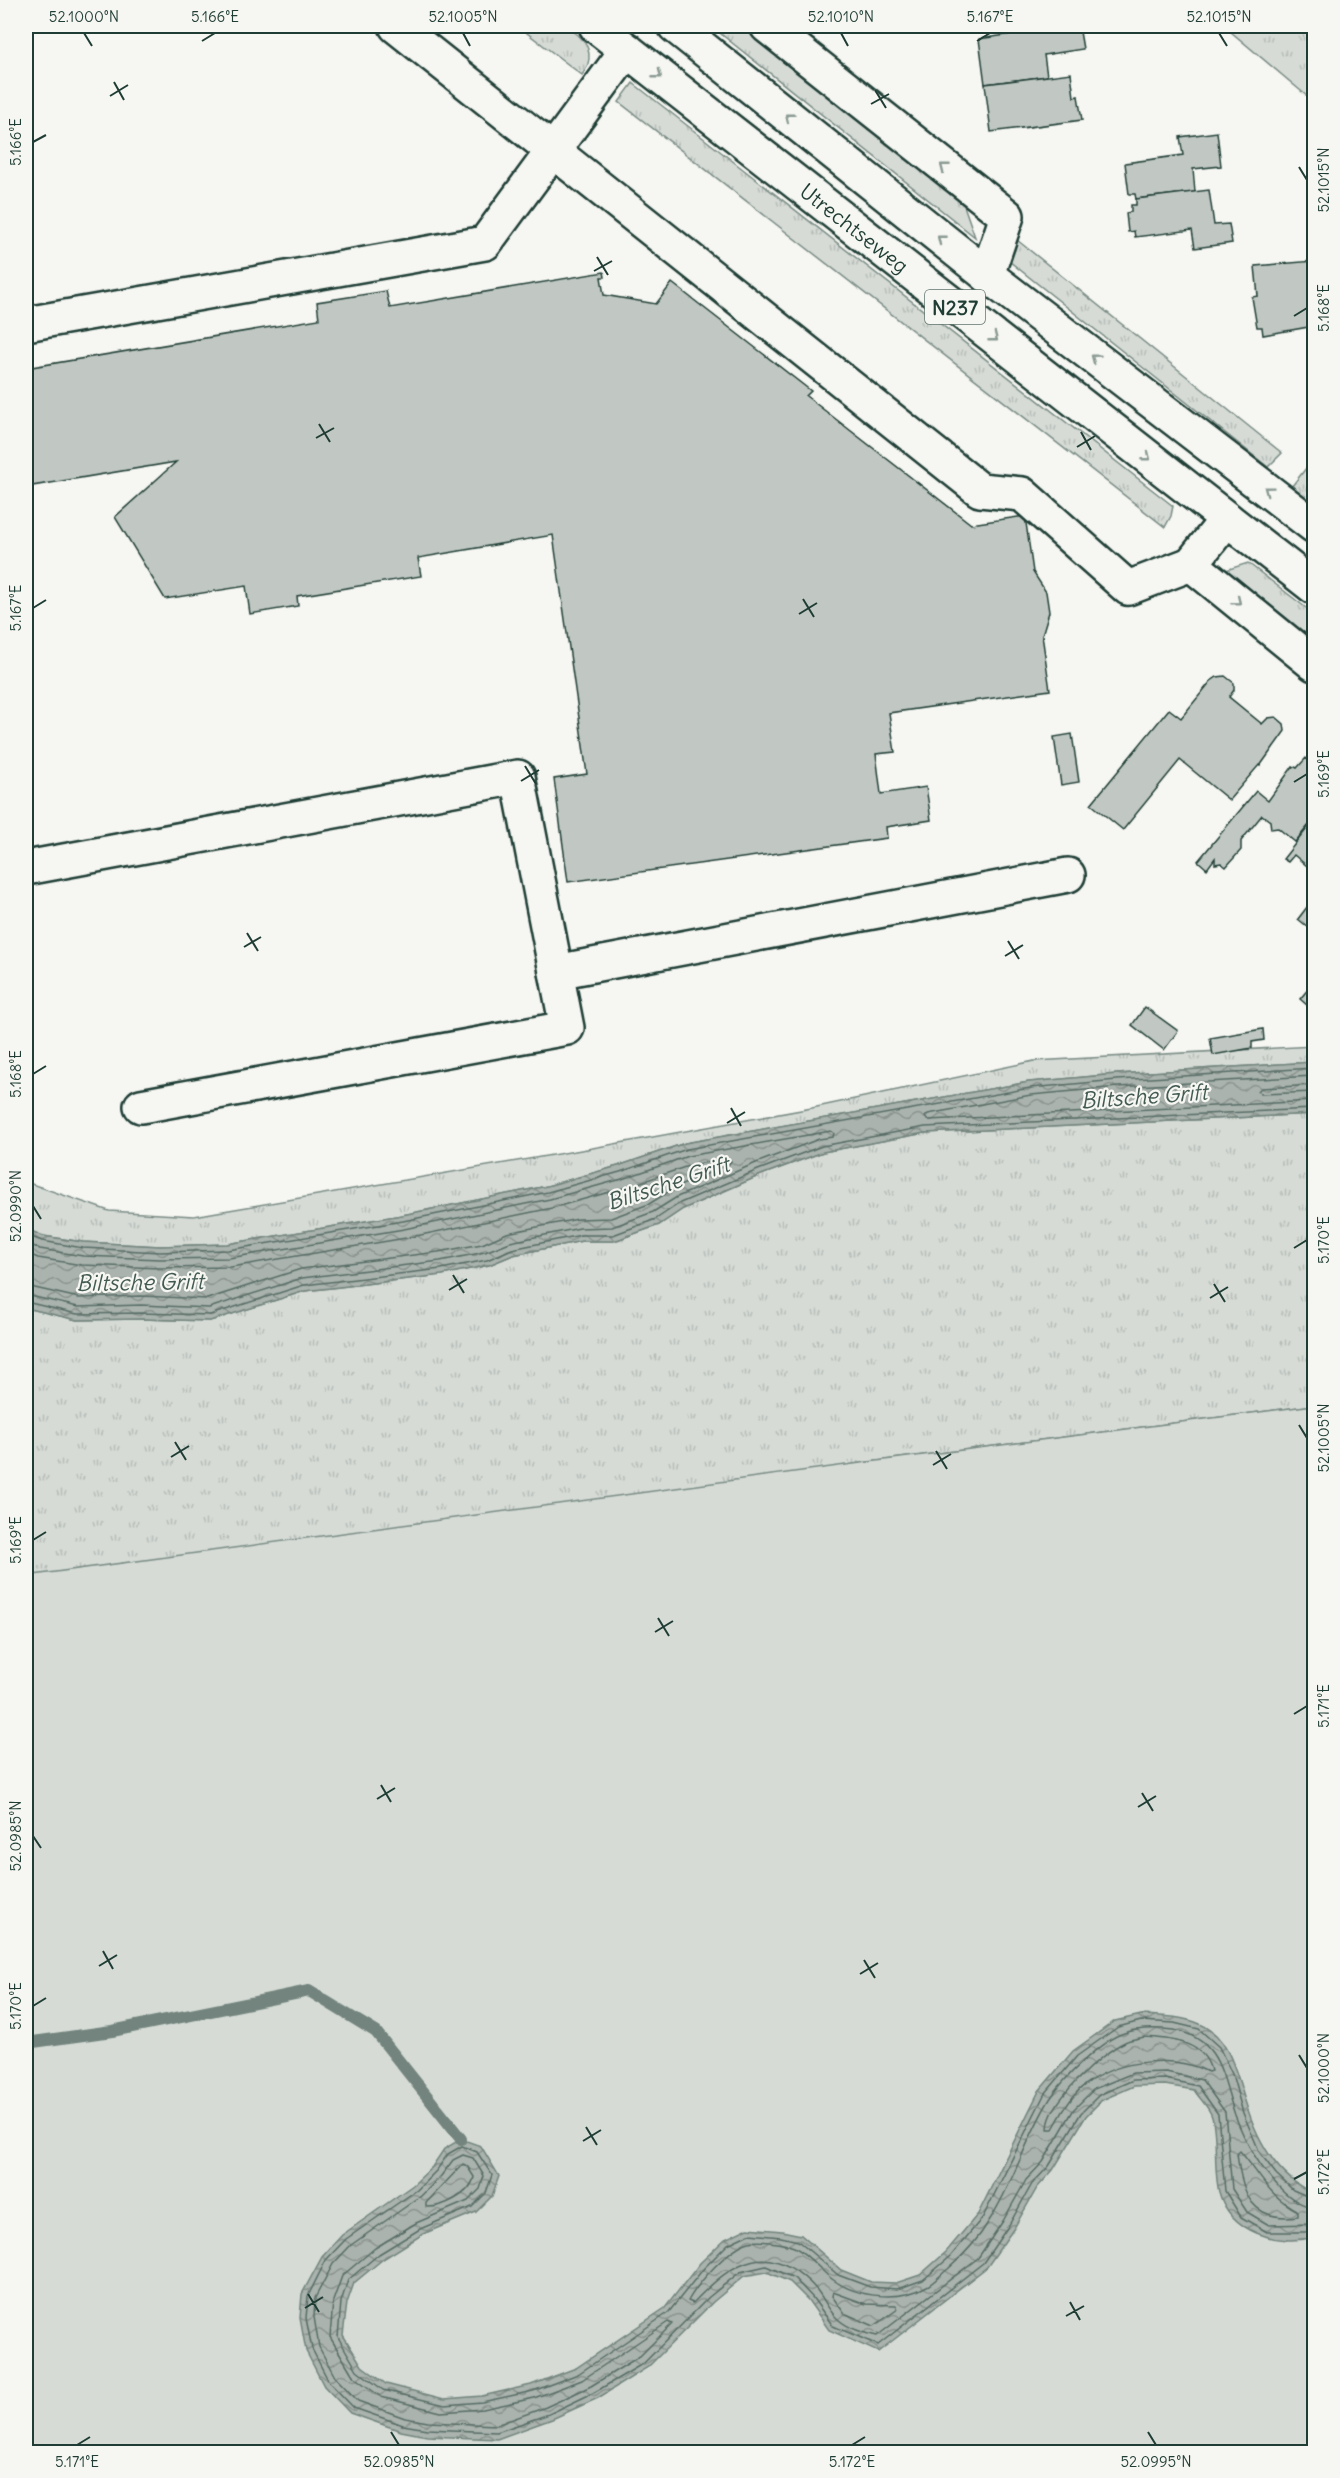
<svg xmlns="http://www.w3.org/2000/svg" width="1340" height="2478" font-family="Delius,sans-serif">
  <defs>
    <pattern id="grass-tufts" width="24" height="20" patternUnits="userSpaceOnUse" patternTransform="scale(1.5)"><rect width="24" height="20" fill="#d6dbd6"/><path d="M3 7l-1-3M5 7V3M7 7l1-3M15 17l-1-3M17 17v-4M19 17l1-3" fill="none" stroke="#b7bdb8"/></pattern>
    <pattern id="water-waves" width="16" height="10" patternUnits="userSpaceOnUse" patternTransform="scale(1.5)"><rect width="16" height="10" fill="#aab3ae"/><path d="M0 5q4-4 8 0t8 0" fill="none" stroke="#8a938e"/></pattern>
  </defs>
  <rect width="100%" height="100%" fill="#f6f6f2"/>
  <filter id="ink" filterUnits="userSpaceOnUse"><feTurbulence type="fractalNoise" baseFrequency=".0167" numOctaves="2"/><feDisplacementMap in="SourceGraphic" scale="12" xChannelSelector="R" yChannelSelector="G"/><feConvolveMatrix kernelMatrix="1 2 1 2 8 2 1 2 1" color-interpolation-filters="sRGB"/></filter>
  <g filter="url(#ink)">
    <g fill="url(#grass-tufts)" stroke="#7a8c85" stroke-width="1.5">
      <path d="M518 26C530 25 555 22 566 26 569 27 574 32 577 34 591 45 593 61 582 75Z"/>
      <polygon points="711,26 745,29 962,200 975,237"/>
      <polygon points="1224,26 1314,26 1314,102"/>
      <polygon points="633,83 1173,506 1171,516 1165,527 619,102"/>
      <polygon points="1017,240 1282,453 1268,467 1009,261"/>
      <polygon points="1307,467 1314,474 1314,504 1292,486"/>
      <polygon points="1248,563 1314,614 1314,640 1226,570"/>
      <polygon points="1314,1046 1314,1062 1117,1074 1029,1082 685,1143 618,1166 547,1186 402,1215 227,1244 160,1246 83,1242 43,1236 26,1229 26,1182 109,1211 194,1216 587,1149 812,1108 1034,1061"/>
      <polygon points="1314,1114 1314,1405 853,1464 26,2002 26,1308 77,1320 141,1319 210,1321 305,1291 442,1275 489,1265 513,1255 582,1241 614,1241 659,1225 683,1209 761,1175 823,1152 925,1133"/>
    </g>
    <polygon fill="#d6dbd6" stroke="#7a8c85" stroke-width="1.5" points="1314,1405 1314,2452 26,2452 26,1576 853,1464"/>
    <g fill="url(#water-waves)" stroke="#72847d" stroke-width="1.5">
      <polygon points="1314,1062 1314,1114 925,1133 823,1152 761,1175 683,1209 659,1225 614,1241 582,1241 513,1255 489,1265 442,1275 305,1291 210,1321 141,1319 77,1320 26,1308 26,1229 43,1236 83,1242 160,1246 227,1244 402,1215 547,1186 618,1166 685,1143 1029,1082 1117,1074"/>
      <path d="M1141 2015C1161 2016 1182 2016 1200 2024 1232 2037 1238 2082 1248 2110 1260 2146 1280 2178 1314 2194V2237C1278 2247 1230 2232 1219 2192 1213 2168 1218 2138 1212 2117 1210 2108 1199 2098 1194 2090L1165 2085 1134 2086 1102 2100 1086 2116 1053 2170 1037 2188 1014 2228 987 2267 878 2352 829 2330 808 2300 790 2282 767 2272 744 2276 713 2302 648 2367 598 2398 552 2419 497 2439 427 2436 401 2431 350 2413 324 2386 306 2351 300 2318 302 2294 322 2257 342 2235 413 2185 432 2167 444 2149 461 2139 481 2146 499 2176 492 2196 476 2212 423 2234 383 2259 354 2283 347 2303 343 2335 362 2366 386 2384 444 2399 482 2396 531 2385 576 2368 665 2308 700 2263 725 2239 748 2228 782 2231 801 2235 841 2270 871 2282 896 2283 920 2275 946 2252 978 2214 1039 2091 1073 2051 1115 2021Z"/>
    </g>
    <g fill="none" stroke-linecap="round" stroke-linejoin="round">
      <g stroke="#576c65" stroke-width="1.5">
        <polyline points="1314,1076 1118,1087 1031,1095 928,1114 925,1117 928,1120 1314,1101"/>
        <polyline points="1314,1085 1261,1088 1258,1091 1261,1094 1314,1092"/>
        <polyline points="26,1235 42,1241 83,1248 160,1252 228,1250 403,1221 548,1192 620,1172 687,1149 1030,1088 1117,1080 1314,1068"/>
        <polyline points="26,1243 40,1249 83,1256 160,1259 229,1258 404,1229 550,1199 622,1179 688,1156 831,1131 834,1133 833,1137 819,1139 756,1163 677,1197 653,1212 612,1227 580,1228 510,1242 485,1252 440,1261 302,1278 209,1308 141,1305 78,1307 26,1295"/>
        <polyline points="26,1253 38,1258 82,1265 160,1268 231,1267 406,1238 552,1208 624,1188 691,1165 728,1159 731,1161 729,1164 673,1189 649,1204 611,1218 578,1219 507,1233 482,1244 438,1252 301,1269 207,1299 141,1296 79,1298 26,1286"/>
        <polyline points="26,1302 77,1314 141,1313 210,1315 304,1285 441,1269 487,1260 512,1249 581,1235 613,1235 656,1219 680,1203 758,1170 822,1146 925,1127 1314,1109"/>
        <path d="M1144 2037C1169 2039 1204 2040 1211 2071L1208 2072C1173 2054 1122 2060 1090 2081 1073 2092 1063 2111 1053 2129H1048C1048 2102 1101 2053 1125 2042 1130 2039 1138 2039 1144 2037Z"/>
        <path d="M1240 2151C1260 2174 1268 2196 1298 2211V2216C1251 2223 1242 2193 1237 2154Z"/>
        <polygon points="463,2155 473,2158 484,2176 480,2189 468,2201 416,2223 375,2248 342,2276 333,2301 330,2337 354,2377 381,2397 441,2412 483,2409 534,2398 582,2380 668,2322 672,2324 640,2356 591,2386 546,2407 496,2425 428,2422 405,2418 358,2401 335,2377 319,2347 314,2317 315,2298 333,2264 351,2245 421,2196 441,2176 453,2160"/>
        <path d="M463 2164 467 2166 474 2177C471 2194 442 2208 426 2207V2203Z"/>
        <polyline points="1314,2199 1293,2190 1276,2174 1260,2153 1243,2113 1232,2074 1219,2047 1199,2029 1174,2023 1141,2021 1118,2027 1077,2056 1044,2095 983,2217 951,2256 923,2280 897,2289 870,2287 838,2275 798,2241 781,2237 749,2234 728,2244 704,2268 668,2313 578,2374 533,2391 482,2402 445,2405 383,2390 357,2370 338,2337 341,2302 348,2280 379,2254 420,2229 472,2207 486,2193 492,2175 477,2152 462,2146 448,2154 436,2171 417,2190 346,2239 326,2260 308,2296 306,2318 312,2349 329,2382 354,2408 403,2425 427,2429 497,2432 549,2414 595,2392 644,2363 709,2297 740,2272 766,2266 794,2278 812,2297 833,2326 878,2345 983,2263 1009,2225 1032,2184 1049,2166 1081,2113 1099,2095 1133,2080 1165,2079 1198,2086 1218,2114 1225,2191 1241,2217 1267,2232 1314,2232"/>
        <path d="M1314 2207C1301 2206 1289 2197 1280 2188 1259 2167 1245 2142 1235 2115 1222 2077 1221 2038 1173 2030 1157 2028 1139 2028 1124 2033 1101 2040 1063 2079 1050 2099 1026 2137 1014 2183 989 2221 979 2238 963 2256 948 2269 941 2274 935 2282 927 2286 900 2302 857 2298 832 2279 820 2270 808 2254 794 2247 783 2243 760 2240 749 2242 728 2248 698 2283 688 2301L693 2303C734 2260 769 2237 817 2290 824 2299 830 2313 839 2320 848 2328 866 2334 877 2336L978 2258 1003 2221 1026 2180 1043 2162 1074 2109 1094 2089 1133 2073 1166 2072 1202 2080 1225 2112 1232 2189 1247 2212 1269 2225 1314 2224"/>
        <polygon points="833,2292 866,2304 896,2305 898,2309 874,2326 844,2313 832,2296"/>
      </g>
      <polyline stroke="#72847d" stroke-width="12" points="26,2043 112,2031 309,1991 376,2032 461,2139"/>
    </g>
    <g fill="#c1c8c3" stroke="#1f3d34" stroke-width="1.5">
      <polygon points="1050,26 1079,26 1083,49 1044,55 1047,76 985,84 979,39 1040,30 1039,27"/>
      <polygon points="1071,73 1074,97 1078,96 1082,120 991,132 985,84"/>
      <polygon points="1217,132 1221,166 1193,169 1195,192 1136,199 1135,194 1129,194 1125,163 1183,155 1180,137"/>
      <polygon points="1209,190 1214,225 1229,224 1232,243 1195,248 1192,230 1135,237 1134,231 1128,232 1126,213 1131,212 1131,205 1136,205 1136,199"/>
      <polygon points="1314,261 1314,326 1263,335 1262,327 1257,327 1252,297 1258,296 1255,266"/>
      <polygon points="604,272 605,277 601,277 604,295 656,304 672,283 811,391 806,396 971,524 1025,516 1033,572 1046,592 1049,612 1042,635 1050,690 889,713 895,752 876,754 881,794 926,787 931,820 886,827 887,838 568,882 554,779 587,774 553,535 418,558 421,576 297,596 298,606 250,614 246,586 165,599 115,517 176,462 26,487 26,368 319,319 317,302 386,291 390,308"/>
      <polygon points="1225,676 1234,683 1234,690 1229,697 1262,724 1268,718 1276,717 1284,724 1285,731 1260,766 1259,765 1229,800 1180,760 1123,830 1091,804 1169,709 1181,718 1211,681 1217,677"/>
      <polygon points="1072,734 1079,782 1061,785 1054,737"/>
      <polygon points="1306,758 1314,765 1314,819 1295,842 1278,828 1271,829 1270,821 1262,815 1241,841 1241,850 1226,867 1221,863 1215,864 1215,858 1207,869 1198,861 1256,791 1268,801 1293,766 1297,768"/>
      <polygon points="1314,820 1314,872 1294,855 1288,862 1283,859"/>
      <polygon points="1314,898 1314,932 1298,919"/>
      <polygon points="1314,982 1314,1011 1300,999"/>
      <polygon points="1145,1007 1178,1031 1164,1050 1132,1025"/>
      <polygon points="1263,1029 1264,1040 1252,1042 1252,1048 1213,1055 1210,1038"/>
    </g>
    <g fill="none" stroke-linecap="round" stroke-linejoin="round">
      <defs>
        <g id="minor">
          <polyline points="396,26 980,490 1022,494 1128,588 1191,564"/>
          <polyline points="767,26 1007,216 987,275"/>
          <polyline points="26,324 485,243 627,50"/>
          <polyline points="1191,564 1314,664"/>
          <polyline points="1191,564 1227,519"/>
          <polyline points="26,868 518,777 567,1028 141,1106"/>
          <polyline points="556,972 1068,875"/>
        </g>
        <g id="major">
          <path id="s1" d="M596 26 1314 587"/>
          <polyline points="675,26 987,275 1314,526"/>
        </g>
      </defs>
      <use href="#minor" stroke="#1f3d34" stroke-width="38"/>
      <use href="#major" stroke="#1f3d34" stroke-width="38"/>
      <use href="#minor" stroke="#f6f6f2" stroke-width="33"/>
      <use href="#major" stroke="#f6f6f2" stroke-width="33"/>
    </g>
    <defs><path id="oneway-chevron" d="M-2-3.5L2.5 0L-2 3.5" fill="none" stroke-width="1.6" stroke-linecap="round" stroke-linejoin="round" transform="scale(1.5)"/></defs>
    <g stroke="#8a9a93">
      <use href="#oneway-chevron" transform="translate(658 75) rotate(38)"/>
      <use href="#oneway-chevron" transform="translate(789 117) rotate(-141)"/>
      <use href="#oneway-chevron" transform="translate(944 167) rotate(-142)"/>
      <use href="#oneway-chevron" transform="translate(941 239) rotate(-141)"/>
      <use href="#oneway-chevron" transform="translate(994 338) rotate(38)"/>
      <use href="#oneway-chevron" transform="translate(1095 358) rotate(-143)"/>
      <use href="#oneway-chevron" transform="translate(1147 457) rotate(38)"/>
      <use href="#oneway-chevron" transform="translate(1268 490) rotate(-143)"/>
      <use href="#oneway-chevron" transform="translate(1237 601) rotate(39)"/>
    </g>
  </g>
  <path fill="none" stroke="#1f3d34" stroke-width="2" d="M84 33 92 46M463 33 470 46M841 33 848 46M1219 33 1227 46M202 41 215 33M977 41 990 33M114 82 124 100M875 90 886 108M110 96 128 85M871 104 889 94M33 142 46 135M1299 167 1307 180M597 257 608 275M594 271 612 261M1294 316 1307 308M319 424 330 442M1081 432 1091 450M316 438 334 428M1077 447 1095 436M803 599 814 617M33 608 46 600M799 614 817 603M525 766 536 784M521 781 539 770M1294 782 1307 774M247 933 258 951M1008 941 1019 959M244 947 261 937M1005 956 1023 945M33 1074 46 1066M731 1108 741 1126M727 1123 745 1112M33 1206 41 1219M1294 1248 1307 1240M453 1275 464 1293M1214 1284 1225 1302M449 1290 467 1279M1210 1298 1228 1287M1299 1425 1307 1438M175 1442 186 1460M936 1451 947 1469M171 1457 189 1446M933 1465 951 1454M33 1540 46 1532M658 1618 669 1636M655 1632 673 1621M1294 1714 1307 1706M381 1785 391 1802M1142 1793 1153 1811M377 1799 395 1788M1138 1807 1156 1796M33 1836 41 1848M103 1951 113 1969M864 1960 875 1978M99 1966 117 1955M860 1974 878 1963M33 2006 46 1998M1299 2055 1307 2068M586 2127 597 2145M583 2141 601 2130M1294 2179 1307 2172M308 2294 319 2312M1070 2302 1080 2320M305 2308 323 2297M1066 2316 1084 2306M391 2432 399 2445M1148 2432 1156 2445M77 2445 90 2437M852 2445 865 2437"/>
  <g text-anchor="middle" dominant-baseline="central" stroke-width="4.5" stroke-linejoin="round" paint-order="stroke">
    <rect fill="#f6f6f2" stroke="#60746d" stroke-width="1.5" x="925" y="290" width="60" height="34" rx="4.5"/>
    <g font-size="20" font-weight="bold" fill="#1f3d34">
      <text x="955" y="307">N237</text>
    </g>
    <g font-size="21" fill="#1f3d34" stroke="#f6f6f2">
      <text stroke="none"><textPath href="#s1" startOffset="328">Utrechtseweg</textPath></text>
    </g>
    <g font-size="22" font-style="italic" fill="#425a52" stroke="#f6f6f2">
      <text transform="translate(1144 1096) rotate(-4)">Biltsche Grift</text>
      <text transform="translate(668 1183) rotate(-18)">Biltsche Grift</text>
      <text transform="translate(140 1282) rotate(-1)">Biltsche Grift</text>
    </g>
  </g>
  <rect width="1340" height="2478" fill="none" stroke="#f6f6f2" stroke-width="66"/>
  <rect x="33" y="33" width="1274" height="2412" fill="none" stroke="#1f3d34" stroke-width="2"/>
  <g font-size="15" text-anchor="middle" fill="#1f3d34">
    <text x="84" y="22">52.1000°N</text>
    <text x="215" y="22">5.166°E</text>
    <text x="463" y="22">52.1005°N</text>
    <text x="841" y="22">52.1010°N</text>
    <text x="990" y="22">5.167°E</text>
    <text x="1219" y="22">52.1015°N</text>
    <text transform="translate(16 142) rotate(-90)" y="5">5.166°E</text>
    <text transform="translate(1324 180) rotate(-90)" y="5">52.1015°N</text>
    <text transform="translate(1324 308) rotate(-90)" y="5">5.168°E</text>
    <text transform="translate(16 608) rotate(-90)" y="5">5.167°E</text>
    <text transform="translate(1324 774) rotate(-90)" y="5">5.169°E</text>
    <text transform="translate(16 1074) rotate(-90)" y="5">5.168°E</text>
    <text transform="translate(16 1206) rotate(-90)" y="5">52.0990°N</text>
    <text transform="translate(1324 1240) rotate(-90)" y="5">5.170°E</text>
    <text transform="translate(1324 1438) rotate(-90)" y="5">52.1005°N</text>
    <text transform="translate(16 1540) rotate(-90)" y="5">5.169°E</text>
    <text transform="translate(1324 1706) rotate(-90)" y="5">5.171°E</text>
    <text transform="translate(16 1836) rotate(-90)" y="5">52.0985°N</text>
    <text transform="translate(16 2006) rotate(-90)" y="5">5.170°E</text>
    <text transform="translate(1324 2068) rotate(-90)" y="5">52.1000°N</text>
    <text transform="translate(1324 2172) rotate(-90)" y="5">5.172°E</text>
    <text x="77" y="2467">5.171°E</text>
    <text x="399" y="2467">52.0985°N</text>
    <text x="852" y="2467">5.172°E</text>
    <text x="1156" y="2467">52.0995°N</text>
  </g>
</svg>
